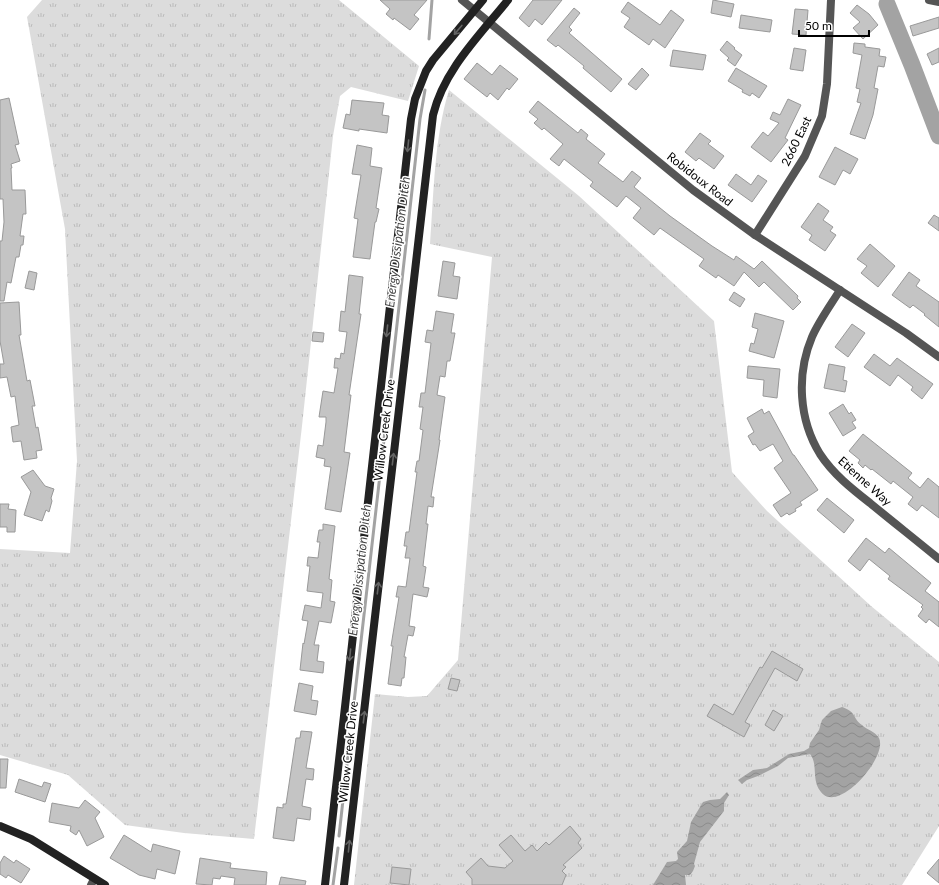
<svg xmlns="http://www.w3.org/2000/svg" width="939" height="885" font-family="Lato,sans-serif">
  <defs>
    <pattern id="grass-tufts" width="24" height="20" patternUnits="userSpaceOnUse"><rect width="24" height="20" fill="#dcdcdc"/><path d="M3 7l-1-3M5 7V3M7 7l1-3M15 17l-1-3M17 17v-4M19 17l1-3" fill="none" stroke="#bbb"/></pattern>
    <pattern id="water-waves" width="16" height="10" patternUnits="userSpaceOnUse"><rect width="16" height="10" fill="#a3a3a3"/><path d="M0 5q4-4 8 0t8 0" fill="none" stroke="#8b8b8b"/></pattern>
  </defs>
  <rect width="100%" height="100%" fill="#fff"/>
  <g fill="url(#grass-tufts)">
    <polygon points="42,0 339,0 419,66 408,101 351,87 340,96 333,136 302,426 254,839 184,833 125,825 68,775 0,755 0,549 70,553 77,461 65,229 27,17"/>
    <path d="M449 90 579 196 714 321 732 472 767 511 871 606 939 662V826L902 885H354L375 694 408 697 427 696 458 660 492 257 430 244C434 193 434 139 449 90Z"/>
  </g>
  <g fill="url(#water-waves)">
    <path d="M842 707C857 712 852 718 862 725 867 730 875 731 879 738 888 756 841 811 823 794 810 782 819 765 810 754L788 758 778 766 758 776 747 780 742 784 738 780 753 770 767 768 789 754 804 751 809 748 810 743 819 730 822 720 831 711Z"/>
    <polygon points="727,792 729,795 724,803 724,811 700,842 694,864 695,866 693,871 690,875 685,875 686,885 653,885 667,862 676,861 678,859 677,852 687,841 691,822 703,802 710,800 720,799"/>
  </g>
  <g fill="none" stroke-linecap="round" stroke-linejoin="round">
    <g stroke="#a3a3a3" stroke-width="3">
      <polyline points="429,39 432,0"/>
      <polyline points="389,396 420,119 425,90"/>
      <polyline points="352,720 386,422"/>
      <polyline points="339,836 349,746"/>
      <polyline points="333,885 338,848"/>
    </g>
    <polyline stroke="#a3a3a3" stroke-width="17" points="887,4 912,65 939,136"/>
  </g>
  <g fill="#c4c4c4" stroke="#999">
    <polygon points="380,0 427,0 414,15 419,19 410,30 394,18 393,20 386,14 390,9"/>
    <polygon points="533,0 562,0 542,25 535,19 529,27 519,18"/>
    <polygon points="713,0 734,4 731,17 711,13"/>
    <polygon points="628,2 660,25 671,10 684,20 665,48 653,39 649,45 624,27 630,18 621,12"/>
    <polygon points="857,5 869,14 878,25 863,39 853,28 860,22 850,13"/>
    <polygon points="574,8 580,13 569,27 572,30 569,33 622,79 611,92 583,68 584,66 558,45 556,47 547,40"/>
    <polygon points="795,9 808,10 806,35 792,34"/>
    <polygon points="741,15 772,20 770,32 739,28"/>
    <polygon points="939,17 939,28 913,36 910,26"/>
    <polygon points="727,41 735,48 734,49 742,55 735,66 727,60 729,58 720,50"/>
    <polygon points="854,43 865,44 865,47 880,49 879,56 886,57 884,67 878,66 874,88 878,89 873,115 865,139 850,134 861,103 857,102 860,89 856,88 862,55 853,53"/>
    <polygon points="794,48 806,50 803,71 790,69"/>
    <polygon points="939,48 939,62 932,65 927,54"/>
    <polygon points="673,50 706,55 703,70 670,66"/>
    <polygon points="477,63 492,75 500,65 518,79 509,90 507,88 498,100 490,93 487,97 464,79"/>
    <polygon points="642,68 649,75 636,90 628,84"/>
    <polygon points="736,68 767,86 759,98 752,93 750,96 742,92 743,90 728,81"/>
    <polygon points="9,98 19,144 15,145 20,161 11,164 12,168 11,168 12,190 25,190 26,214 23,214 20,236 24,236 23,245 21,245 19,257 16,257 11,283 7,282 4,301 0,301 0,241 2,241 4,222 3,199 0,199 0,100"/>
    <polygon points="788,99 801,105 785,138 788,140 771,162 751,147 763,132 768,136 779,123 770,119 773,112 780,115"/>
    <polygon points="352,100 384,103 382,115 389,116 387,133 359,129 359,131 343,128 346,114 350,115"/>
    <polygon points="538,101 578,133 581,129 588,135 586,139 605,154 598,163 623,182 632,171 641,178 634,187 670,216 712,246 734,260 736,256 754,269 762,261 798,296 797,298 801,302 793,310 764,282 759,287 744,272 734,286 718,275 716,278 699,266 704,259 660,228 654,235 633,218 641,208 626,196 617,207 590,186 593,182 564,159 559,166 550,159 563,144 544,128 542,130 534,123 538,119 529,112"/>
    <polygon points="700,133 711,141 708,144 724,156 714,169 699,158 696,161 685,152"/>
    <polygon points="357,145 372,148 370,166 382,168 376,208 379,209 376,222 375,222 370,259 353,257 358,219 354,218 361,175 352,174"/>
    <polygon points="835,147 858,159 850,174 843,170 835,185 819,177"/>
    <polygon points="736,174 751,185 758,175 767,181 752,202 728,185"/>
    <polygon points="818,203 829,211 823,220 833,227 830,231 836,235 825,251 809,240 812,235 801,227"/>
    <polygon points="934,215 939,218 939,231 928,223"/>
    <polygon points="870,244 895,266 878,287 861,273 867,266 857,259"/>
    <polygon points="443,261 455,263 453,276 460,277 457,299 438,296"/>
    <polygon points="29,271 37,273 34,290 25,288"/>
    <polygon points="909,272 920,280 916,286 939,302 939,327 924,315 925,314 913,305 910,308 892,295"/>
    <polygon points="349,275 363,277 359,314 361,314 349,395 351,395 344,452 350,453 341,512 325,509 331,467 324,466 325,459 316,457 318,445 323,446 326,422 326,417 319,417 323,391 334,393 338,368 334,368 335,358 340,359 341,353 344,354 347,332 339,331 341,311 345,312"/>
    <polygon points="734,292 745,299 740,307 729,300"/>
    <polygon points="19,302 21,335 19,335 27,381 30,380 35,406 32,406 36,428 38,427 42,450 36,451 37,458 24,460 21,441 13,442 11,427 19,425 15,396 11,397 7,377 0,378 0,364 4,364 0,341 0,303"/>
    <polygon points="436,311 454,314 451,333 455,333 450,361 447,361 445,377 440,376 437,395 445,397 439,440 440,440 431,497 434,497 433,507 428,506 426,524 428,524 423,566 426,567 423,587 429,588 427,597 413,594 409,626 415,627 413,636 408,635 404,657 406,657 404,678 402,678 401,686 388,684 393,646 391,646 399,597 396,597 398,586 406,587 410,558 405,558 407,546 404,546 406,532 409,532 417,472 415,472 417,461 419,461 423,430 420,429 423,407 419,407 421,393 425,393 431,343 425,342 427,330 433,331"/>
    <polygon points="755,313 784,321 774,358 749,351 751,343 754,344 758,329 752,327"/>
    <polygon points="852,324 865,333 848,357 835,347"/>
    <polygon points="313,332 324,333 323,342 312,341"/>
    <polygon points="874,354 890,366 897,358 933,384 922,399 911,390 913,387 898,375 890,386 864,367"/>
    <polygon points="829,364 845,367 843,380 847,381 845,392 824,388"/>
    <polygon points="748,366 780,369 777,398 763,396 764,380 747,378"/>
    <polygon points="843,404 849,414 851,412 856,420 852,422 856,428 843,436 829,413"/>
    <polygon points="762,409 764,414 769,411 793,455 794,455 818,490 800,502 802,505 795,509 796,511 789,515 787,513 781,517 773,505 791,493 774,468 783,461 773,444 760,451 755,444 753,445 748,436 754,432 747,418"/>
    <polygon points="863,434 912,473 908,478 920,488 928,478 939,487 939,518 922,505 917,511 908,504 913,497 893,481 891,484 872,469 871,470 865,465 863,468 858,463 860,460 849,451"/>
    <polygon points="33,470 45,486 54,489 51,498 52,501 49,512 46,510 42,521 24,515 31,492 21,477"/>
    <polygon points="827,498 854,520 844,533 817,510"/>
    <polygon points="0,504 9,504 8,509 16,510 15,532 7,532 7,527 0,527"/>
    <polygon points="323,524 335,526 329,579 332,580 330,601 335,602 331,623 319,621 314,645 319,645 317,661 324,662 323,673 300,670 303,643 304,644 308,621 302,620 305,605 321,608 323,593 307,591 310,566 307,566 308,557 318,558 320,542 317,542 319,530 323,530"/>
    <polygon points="866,538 885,553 889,548 931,583 925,591 939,602 939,627 929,619 926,623 918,616 923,609 921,607 923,605 888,579 890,576 869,559 860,571 848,561"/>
    <polygon points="772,651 803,669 797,681 775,668 745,722 750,725 744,737 707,716 714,704 733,715 760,667 762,668"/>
    <polygon points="451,678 460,680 457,691 448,689"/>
    <polygon points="299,683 313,686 311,700 318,701 316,715 294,711"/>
    <polygon points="773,710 783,716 774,731 765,725"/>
    <polygon points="301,731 312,732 306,768 314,769 313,780 306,779 302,806 311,808 310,820 297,818 294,841 273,838 277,807 283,808 283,804 286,804 296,738 300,738"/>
    <polygon points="0,759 8,759 6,788 0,788"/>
    <polygon points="19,779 42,787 44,782 51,784 45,802 15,792"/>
    <polygon points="85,800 100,812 95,818 104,837 87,846 79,830 76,835 70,831 71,826 49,822 52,803 79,808"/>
    <polygon points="570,826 581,839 578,843 582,848 563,865 566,867 562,871 566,875 562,885 472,885 472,879 466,872 481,858 488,866 505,868 513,861 499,845 511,835 525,851 532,845 537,851 546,842 549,845"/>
    <polygon points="124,835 151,852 153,844 180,851 175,874 157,869 155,879 139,875 110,858"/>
    <polygon points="4,856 14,863 16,860 30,869 21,883 8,875 6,878 0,874 0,863"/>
    <polygon points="200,858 231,863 230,868 267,872 266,885 234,885 235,878 221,876 220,879 213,878 212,885 196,884"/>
    <polygon points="939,859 939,883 927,873"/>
    <polygon points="392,867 411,869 409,885 390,883"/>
    <polygon points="281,877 306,881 305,885 279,885"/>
  </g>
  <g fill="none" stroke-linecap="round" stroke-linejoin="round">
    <g stroke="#555" stroke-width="8">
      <polyline points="462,0 693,190 755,235 906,333 939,357"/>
      <polyline points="929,0 939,2"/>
      <polyline points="755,235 805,156 822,116 827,84 831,0"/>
      <path d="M840 290C830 306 819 321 812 337 796 375 799 420 820 454 833 474 852 489 870 503 893 522 916 540 939 559"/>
      <polyline points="91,885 94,879"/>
    </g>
    <g stroke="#222" stroke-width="8">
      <polyline points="0,826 31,839 105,885"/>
      <polyline points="325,885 411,119 415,99 426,71 433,60 483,0"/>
      <path d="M344 885 433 115C444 70 479 36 508 0"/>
    </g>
  </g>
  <defs><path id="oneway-shaft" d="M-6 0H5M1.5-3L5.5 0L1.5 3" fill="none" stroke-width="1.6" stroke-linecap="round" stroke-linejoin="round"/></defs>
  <g stroke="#646464">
    <use href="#oneway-shaft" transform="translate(458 30) rotate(130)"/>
    <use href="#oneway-shaft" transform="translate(408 146) rotate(96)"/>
    <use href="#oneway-shaft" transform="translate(387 331) rotate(96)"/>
    <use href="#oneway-shaft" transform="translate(393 459) rotate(-83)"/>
    <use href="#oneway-shaft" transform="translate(378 588) rotate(-83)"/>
    <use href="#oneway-shaft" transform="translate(350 655) rotate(96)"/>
    <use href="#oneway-shaft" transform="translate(364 717) rotate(-83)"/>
    <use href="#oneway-shaft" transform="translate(349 846) rotate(-84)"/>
  </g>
  <g text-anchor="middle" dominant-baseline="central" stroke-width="3" stroke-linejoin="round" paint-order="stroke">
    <g font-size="12" fill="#000" stroke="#fff">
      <text transform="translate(796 141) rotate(-64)">2660 East</text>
      <text transform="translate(700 179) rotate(38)">Robidoux Road</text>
      <text transform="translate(384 430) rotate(-83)">Willow Creek Drive</text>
      <text transform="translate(865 481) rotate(42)">Etienne Way</text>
      <text transform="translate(348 752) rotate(-84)">Willow Creek Drive</text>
    </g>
    <g font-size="13" font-style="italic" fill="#444" stroke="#fff">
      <text transform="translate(397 242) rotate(-83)">Energy Dissipation Ditch</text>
      <text transform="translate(359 570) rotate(-84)">Energy Dissipation Ditch</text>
    </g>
  </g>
  <path d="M799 30v6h70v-6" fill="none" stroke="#000000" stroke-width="2"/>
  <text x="805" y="30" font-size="12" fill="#000000" stroke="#ffffff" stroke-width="3" paint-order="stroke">50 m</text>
</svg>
